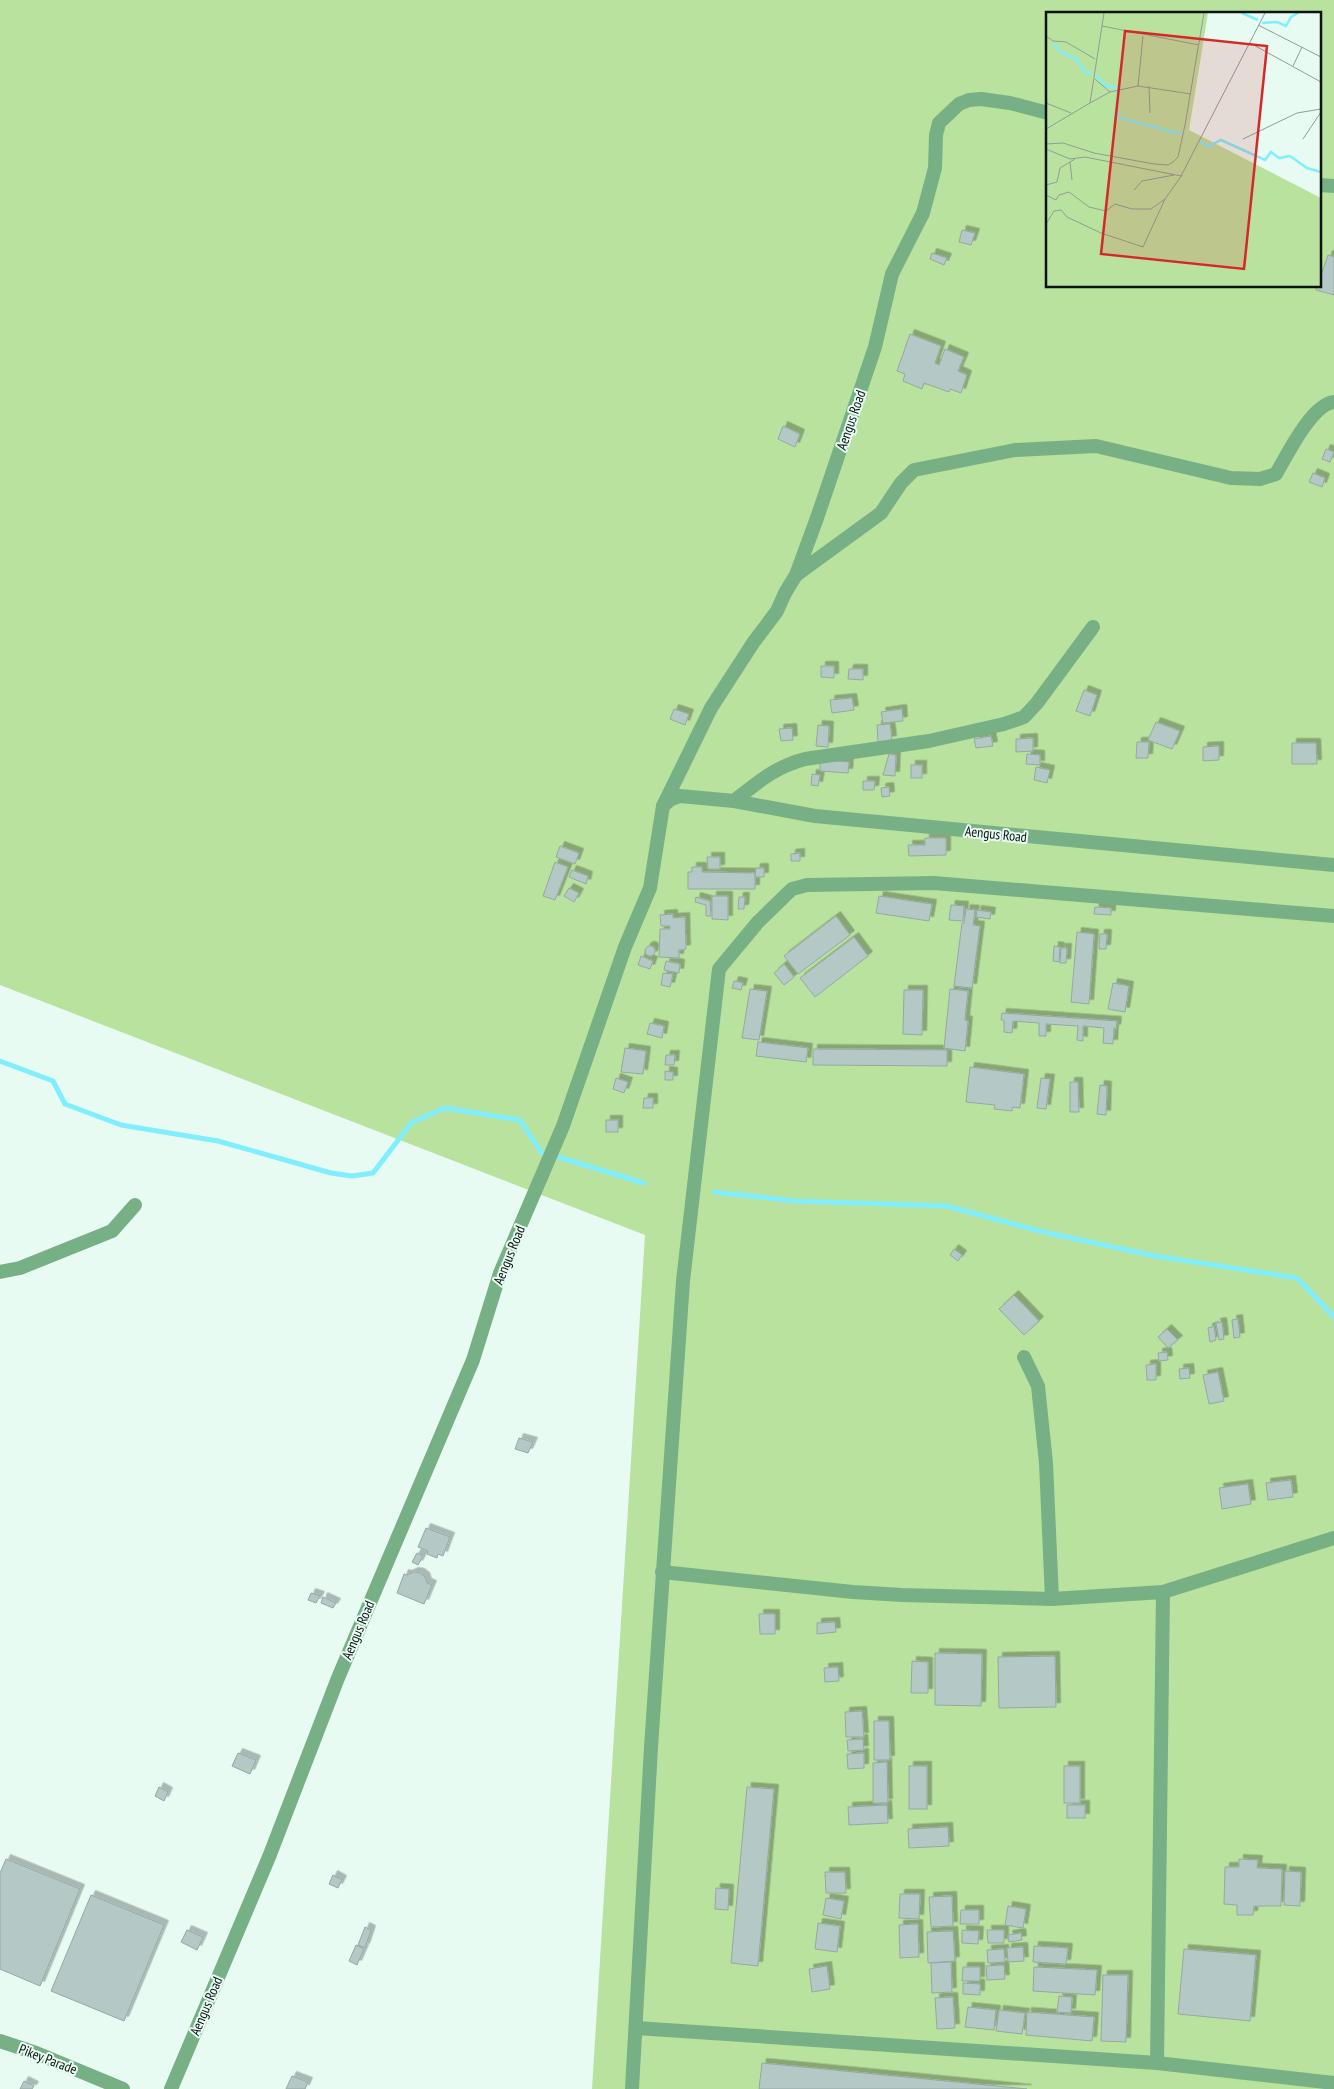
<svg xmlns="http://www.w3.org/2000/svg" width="1334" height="2089" font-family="'PT Sans Narrow',sans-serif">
  <defs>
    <filter id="shadow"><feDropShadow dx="4.5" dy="-4.5" stdDeviation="0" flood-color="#0004"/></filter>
  </defs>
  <rect width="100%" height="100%" fill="#e7fbf3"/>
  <path fill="#b9e29e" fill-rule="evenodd" d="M0 0H1334V2089H592L645 1235 0 985ZM1048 14H1320V286H1048Z"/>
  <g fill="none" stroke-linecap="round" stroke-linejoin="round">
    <g stroke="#80eefc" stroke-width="5">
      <polyline points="0,1061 53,1081 65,1104 121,1125 218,1141 331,1173 352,1176 373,1173 412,1122 445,1108 520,1120 541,1152 644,1183"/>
      <polyline points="714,1192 795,1201 947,1206 1039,1231 1155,1256 1297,1278 1334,1317"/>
    </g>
  </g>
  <g fill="#b4c9c6" stroke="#94a8a5" filter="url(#shadow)">
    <polygon points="962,230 975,233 971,245 959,242"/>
    <polygon points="932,253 947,258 944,265 930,259"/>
    <polygon points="1328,255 1334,257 1334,295 1316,290 1317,286 1320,286 1320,278"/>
    <polygon points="910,334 941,346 935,363 939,365 945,349 964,357 958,371 967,375 961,393 950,389 949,392 924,383 922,389 903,381 905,374 897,371"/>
    <polygon points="783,426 800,434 795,447 778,439"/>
    <polygon points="1326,449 1334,452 1330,462 1322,459"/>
    <polygon points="1313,473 1325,478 1322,487 1309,482"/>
    <polygon points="821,666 834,666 834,678 821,677"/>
    <polygon points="849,669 863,669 863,680 848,679"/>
    <polygon points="1084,690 1097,695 1090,716 1076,711"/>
    <polygon points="852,698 854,710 832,713 830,700"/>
    <polygon points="674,709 689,714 685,725 670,719"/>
    <polygon points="902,709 903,721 883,723 881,712"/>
    <polygon points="1156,722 1180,731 1172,749 1148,740"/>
    <polygon points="890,724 892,740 878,742 877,725"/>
    <polygon points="818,725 829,726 828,747 816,746"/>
    <polygon points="792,728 793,740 781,741 779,729"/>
    <polygon points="991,736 993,746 976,748 974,739"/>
    <polygon points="1033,738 1033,751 1016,752 1016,739"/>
    <polygon points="1137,742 1149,742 1148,758 1136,758"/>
    <polygon points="1292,743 1316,743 1317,764 1292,764"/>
    <polygon points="1219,746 1219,760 1203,761 1203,747"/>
    <polygon points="889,754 896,755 895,776 883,775"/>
    <polygon points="1027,754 1040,755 1040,765 1026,764"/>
    <polygon points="820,760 849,762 848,773 820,771"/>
    <rect x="911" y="765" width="11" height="13"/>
    <polygon points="1036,767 1050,770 1047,783 1034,780"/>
    <polygon points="812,774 820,775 818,786 811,785"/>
    <polygon points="863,781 875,781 874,790 863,790"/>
    <polygon points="889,787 890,796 882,797 881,788"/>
    <polygon points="925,838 946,838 946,855 909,856 908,845 925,845"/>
    <polygon points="560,846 579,853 575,864 556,857"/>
    <polygon points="800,853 800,861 791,861 791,854"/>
    <polygon points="707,857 720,857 720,869 708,869"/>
    <polygon points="555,862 568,867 555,900 543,896"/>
    <polygon points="692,867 702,867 702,872 755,873 755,889 688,889 688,872 692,872"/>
    <polygon points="756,868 764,868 764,877 755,877"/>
    <polygon points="572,870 588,876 586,884 569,877"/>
    <polygon points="569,888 579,893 574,902 564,896"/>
    <polygon points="712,896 728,896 728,920 712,919"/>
    <polygon points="879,896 932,904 929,921 876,913"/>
    <polygon points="696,897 710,901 711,916 706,916 706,905 695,902"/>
    <polygon points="739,897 745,897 744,909 738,909"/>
    <polygon points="951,905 964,906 963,921 949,920"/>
    <polygon points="1095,907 1111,908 1111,915 1094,914"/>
    <polygon points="966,909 975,910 973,925 980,926 972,988 954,986 962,923 964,923"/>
    <polygon points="977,910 991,912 990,919 976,917"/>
    <polygon points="673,914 673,918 685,917 686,949 679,950 679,958 659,957 660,929 670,929 670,926 661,926 660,915"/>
    <polygon points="836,916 850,935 798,974 784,956"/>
    <polygon points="1077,932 1094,934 1089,1004 1071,1002"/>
    <polygon points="1100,934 1107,934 1106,949 1099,949"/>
    <polygon points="854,937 868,956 815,997 800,978"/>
    <circle cx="650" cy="951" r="5"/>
    <polygon points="1054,946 1060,947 1059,962 1053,961"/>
    <polygon points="1061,948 1067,948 1066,963 1060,963"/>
    <polygon points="641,956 653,961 650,969 638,965"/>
    <polygon points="666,961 680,964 679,973 664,970"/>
    <polygon points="784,964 794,977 784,985 774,973"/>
    <polygon points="663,973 673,974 670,987 661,985"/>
    <polygon points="734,981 743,983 741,990 732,988"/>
    <polygon points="1113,983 1129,986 1125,1012 1108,1009"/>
    <polygon points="750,989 767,991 759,1040 742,1038"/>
    <polygon points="950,989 968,991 965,1020 968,1021 965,1051 944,1048"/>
    <polygon points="904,990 923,990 922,1035 903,1034"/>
    <polygon points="1002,1013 1117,1021 1116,1029 1114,1028 1113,1044 1103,1043 1104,1028 1083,1026 1083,1041 1077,1040 1078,1026 1046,1024 1046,1036 1039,1036 1039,1023 1013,1021 1012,1033 1004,1032 1004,1020 1001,1020"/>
    <polygon points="650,1023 664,1026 662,1038 647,1034"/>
    <polygon points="758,1042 808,1048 806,1062 756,1056"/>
    <polygon points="625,1048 646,1051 643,1074 621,1072"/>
    <polygon points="813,1049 947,1050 947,1066 813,1065"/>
    <polygon points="666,1055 675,1055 674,1065 665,1065"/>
    <polygon points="970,1067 1024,1074 1020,1108 1013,1107 1012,1111 994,1109 995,1105 966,1102"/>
    <polygon points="665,1071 673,1072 673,1080 665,1080"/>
    <polygon points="616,1078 628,1082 624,1093 613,1089"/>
    <polygon points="1041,1078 1050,1079 1046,1109 1037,1108"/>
    <polygon points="1070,1082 1078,1082 1079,1112 1070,1112"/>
    <polygon points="1100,1085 1107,1086 1106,1115 1097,1114"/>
    <polygon points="644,1098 653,1098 653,1108 643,1108"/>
    <rect x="606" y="1120" width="12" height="12"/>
    <polygon points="954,1249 962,1255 958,1261 950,1255"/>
    <polygon points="1014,1295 1039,1321 1024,1335 999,1309"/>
    <polygon points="1238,1319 1240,1337 1234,1338 1232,1320"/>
    <polygon points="1222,1322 1224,1339 1219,1340 1216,1323"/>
    <polygon points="1214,1326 1216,1340 1210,1342 1208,1328"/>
    <polygon points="1167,1329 1178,1340 1168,1348 1158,1337"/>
    <polygon points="1167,1352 1168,1360 1159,1361 1158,1353"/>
    <polygon points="1156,1364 1156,1380 1147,1380 1146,1365"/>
    <polygon points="1189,1368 1190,1378 1180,1379 1179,1369"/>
    <polygon points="1218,1372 1224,1401 1209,1404 1203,1375"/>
    <polygon points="519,1438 533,1442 528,1453 515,1449"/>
    <polygon points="1291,1480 1293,1497 1268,1500 1266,1483"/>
    <polygon points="1248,1484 1251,1504 1222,1509 1219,1488"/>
    <polygon points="426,1528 450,1537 443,1556 438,1554 437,1558 427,1554 428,1551 418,1547"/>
    <polygon points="417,1553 423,1556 418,1565 412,1562"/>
    <polygon points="414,1572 420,1573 425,1577 427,1583 432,1585 424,1604 397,1593 404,1574 407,1575"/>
    <polygon points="311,1593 320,1596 316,1603 308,1600"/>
    <polygon points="323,1597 336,1603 333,1608 321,1603"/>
    <polygon points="759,1614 775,1614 775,1634 760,1634"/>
    <polygon points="835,1622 836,1632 817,1634 817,1623"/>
    <polygon points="935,1653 982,1654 981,1706 935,1705"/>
    <polygon points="1055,1656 1056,1707 999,1708 998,1657"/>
    <polygon points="912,1661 928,1662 928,1693 911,1693"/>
    <polygon points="838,1667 839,1681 825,1682 824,1668"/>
    <polygon points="862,1711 864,1737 846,1737 845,1712"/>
    <polygon points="874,1721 889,1721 890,1760 874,1760"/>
    <polygon points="863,1739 864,1750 848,1751 847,1740"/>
    <polygon points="238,1753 256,1760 250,1774 232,1766"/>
    <polygon points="864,1753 864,1768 848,1769 847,1754"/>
    <polygon points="887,1762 888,1803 873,1803 873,1763"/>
    <rect x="909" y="1766" width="18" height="43"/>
    <rect x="1064" y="1766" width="16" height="37"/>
    <polygon points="159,1787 168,1792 164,1801 155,1796"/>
    <polygon points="747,1787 774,1789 758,1966 731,1963"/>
    <polygon points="887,1805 888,1823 849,1825 848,1807"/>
    <rect x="1067" y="1805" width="18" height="13"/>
    <polygon points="948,1827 949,1846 909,1848 908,1829"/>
    <polygon points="6,1859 80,1889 40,1986 0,1969 0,1873"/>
    <polygon points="1239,1859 1258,1860 1257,1868 1282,1869 1281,1906 1254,1906 1253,1915 1237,1915 1237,1905 1224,1904 1225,1867 1239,1867"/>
    <polygon points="1285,1871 1301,1872 1300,1906 1284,1905"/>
    <polygon points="825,1872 845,1872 846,1893 826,1893"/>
    <polygon points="333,1875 342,1880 338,1888 329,1884"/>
    <polygon points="716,1888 729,1889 728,1910 715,1909"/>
    <polygon points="900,1894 920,1894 919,1919 899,1918"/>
    <polygon points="91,1895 164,1925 124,2021 51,1991"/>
    <polygon points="952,1896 953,1926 931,1927 929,1897"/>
    <polygon points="826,1898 844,1901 841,1919 823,1915"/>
    <polygon points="1008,1906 1026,1909 1023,1928 1005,1925"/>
    <polygon points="961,1910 979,1910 979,1924 960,1924"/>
    <polygon points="818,1923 840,1926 837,1952 815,1949"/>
    <polygon points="918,1924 919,1957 900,1958 899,1925"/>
    <polygon points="365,1927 371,1930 365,1948 358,1945"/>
    <polygon points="187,1930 203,1937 197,1950 181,1942"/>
    <polygon points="962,1930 979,1931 978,1944 962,1943"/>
    <polygon points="987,1930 1004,1930 1004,1943 988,1943"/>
    <polygon points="953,1931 955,1961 928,1963 927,1932"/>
    <polygon points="1021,1933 1022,1940 1009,1942 1008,1935"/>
    <polygon points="356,1945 364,1949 357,1965 349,1961"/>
    <polygon points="1034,1946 1068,1948 1066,1964 1033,1962"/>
    <polygon points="1023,1947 1024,1961 1008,1962 1007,1948"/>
    <polygon points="1004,1949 1005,1962 988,1963 987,1950"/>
    <polygon points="1184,1949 1256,1955 1250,2021 1178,2014"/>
    <polygon points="951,1962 952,1992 932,1993 931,1963"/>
    <polygon points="1004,1965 1005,1979 987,1980 986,1966"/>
    <polygon points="827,1966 830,1989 812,1992 809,1969"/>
    <polygon points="963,1967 980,1967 980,1981 962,1981"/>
    <polygon points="1034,1967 1097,1970 1095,1995 1033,1991"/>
    <polygon points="1103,1975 1128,1975 1126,2042 1101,2041"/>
    <polygon points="963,1983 980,1984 980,1995 963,1994"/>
    <polygon points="1059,1996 1072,1997 1071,2013 1057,2012"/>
    <polygon points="953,1997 955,2028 937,2029 935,1998"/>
    <polygon points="968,2007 996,2010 994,2030 965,2027"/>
    <polygon points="999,2010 1025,2013 1022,2034 996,2031"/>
    <polygon points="1027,2012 1094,2017 1092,2041 1026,2035"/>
    <polygon points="762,2063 1027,2089 759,2089"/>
    <polygon points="292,2076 308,2082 305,2089 286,2089"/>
    <polygon points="24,2081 34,2086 32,2089 20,2089"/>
  </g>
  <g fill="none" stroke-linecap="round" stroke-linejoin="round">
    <g stroke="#78b086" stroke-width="14">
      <polyline points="1320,185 1334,186"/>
      <path d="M796 575 881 513 901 483 914 470 1015 450 1096 446 1231 478 1260 479 1276 474C1287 455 1312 404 1334 402"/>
      <path d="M734 801C758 782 775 767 805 759L929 741 1004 724 1024 717 1037 703 1093 627"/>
      <polyline points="663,806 711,708 753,643 777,611 785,593 796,575 817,518 875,347 892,274 923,213 935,168 936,135 939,123 959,104 969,100 981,99 1010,103 1048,113"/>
      <polyline points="0,1272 20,1268 112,1231 135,1205"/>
      <polyline points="1024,1357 1038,1386 1046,1463 1052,1599"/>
      <polyline points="662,1572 853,1592 902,1595 1052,1599 1163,1592 1334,1538"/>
      <polyline points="636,2028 1157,2063 1334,2083"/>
      <polyline points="0,2041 36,2053 123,2089"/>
      <polyline points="1157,2063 1163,1592"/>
      <polyline points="171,2089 269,1857 338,1678 473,1360 500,1273 563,1126 625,947 650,888 663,806 671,799 680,796 734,801 815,816 1334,865"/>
      <polyline points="632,2089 651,1747 683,1281 719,969 758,922 792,889 807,885 934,883 1334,916"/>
    </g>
  </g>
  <g text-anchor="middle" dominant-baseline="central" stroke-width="4" stroke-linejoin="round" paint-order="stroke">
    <g font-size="14" fill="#0c1310" stroke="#e7fbf3">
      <text transform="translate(851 420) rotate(-71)">Aengus Road</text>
      <text transform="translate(996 834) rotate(6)">Aengus Road</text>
      <text transform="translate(509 1255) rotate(-68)">Aengus Road</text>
      <text transform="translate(358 1630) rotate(-67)">Aengus Road</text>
      <text transform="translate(206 2006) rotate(-67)">Aengus Road</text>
      <text transform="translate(48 2059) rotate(21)">Pikey Parade</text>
    </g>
  </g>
  <g transform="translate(1046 12)">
    <rect width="275" height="275" fill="#e7fbf3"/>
    <path d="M0 1H162L143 118 275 186V274H0Z" fill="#b9e29e"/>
    <path fill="none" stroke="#80eefc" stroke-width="2.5" d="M196 1 212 8M216 11 231 10 240 14 245 5 252 1M7 31 16 41 29 46 40 61H46M50 63 60 74 72 76M72 79 70 101 74 106 135 122M154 130 163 134 175 128 219 148 225 140 233 146 244 144 261 156 275 160"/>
    <path fill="none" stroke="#8f9e98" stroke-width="1" d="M212 13 275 45M56 14 153 33M0 24 7 29 20 30 49 47M204 31 275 70M247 54 256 35M49 67 64 80 92 74 145 82M92 74 97 24M103 74 104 101M0 91 25 101M44 91 64 80M0 117 44 91 58 1M197 127 251 101 275 97M257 127 275 100M0 132 17 131 48 141 108 152 122 153 127 150 132 145 139 113 158 1M0 137 24 147 39 145 135 164 219 1M24 150 26 168M0 173 11 170 14 156 29 147M88 178 96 169 128 163M0 183 10 188 13 183 23 180 43 195 60 199 69 192 86 197H105L119 187M0 212 8 199 15 198 21 205 55 221 97 235 119 187 136 163"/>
    <path fill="#d62828" fill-opacity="0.15" stroke="#d62828" stroke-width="2.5" d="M79 19 221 34 198 257 55 242Z"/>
    <rect width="275" height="275" fill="none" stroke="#0c1310" stroke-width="2.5"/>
  </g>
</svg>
